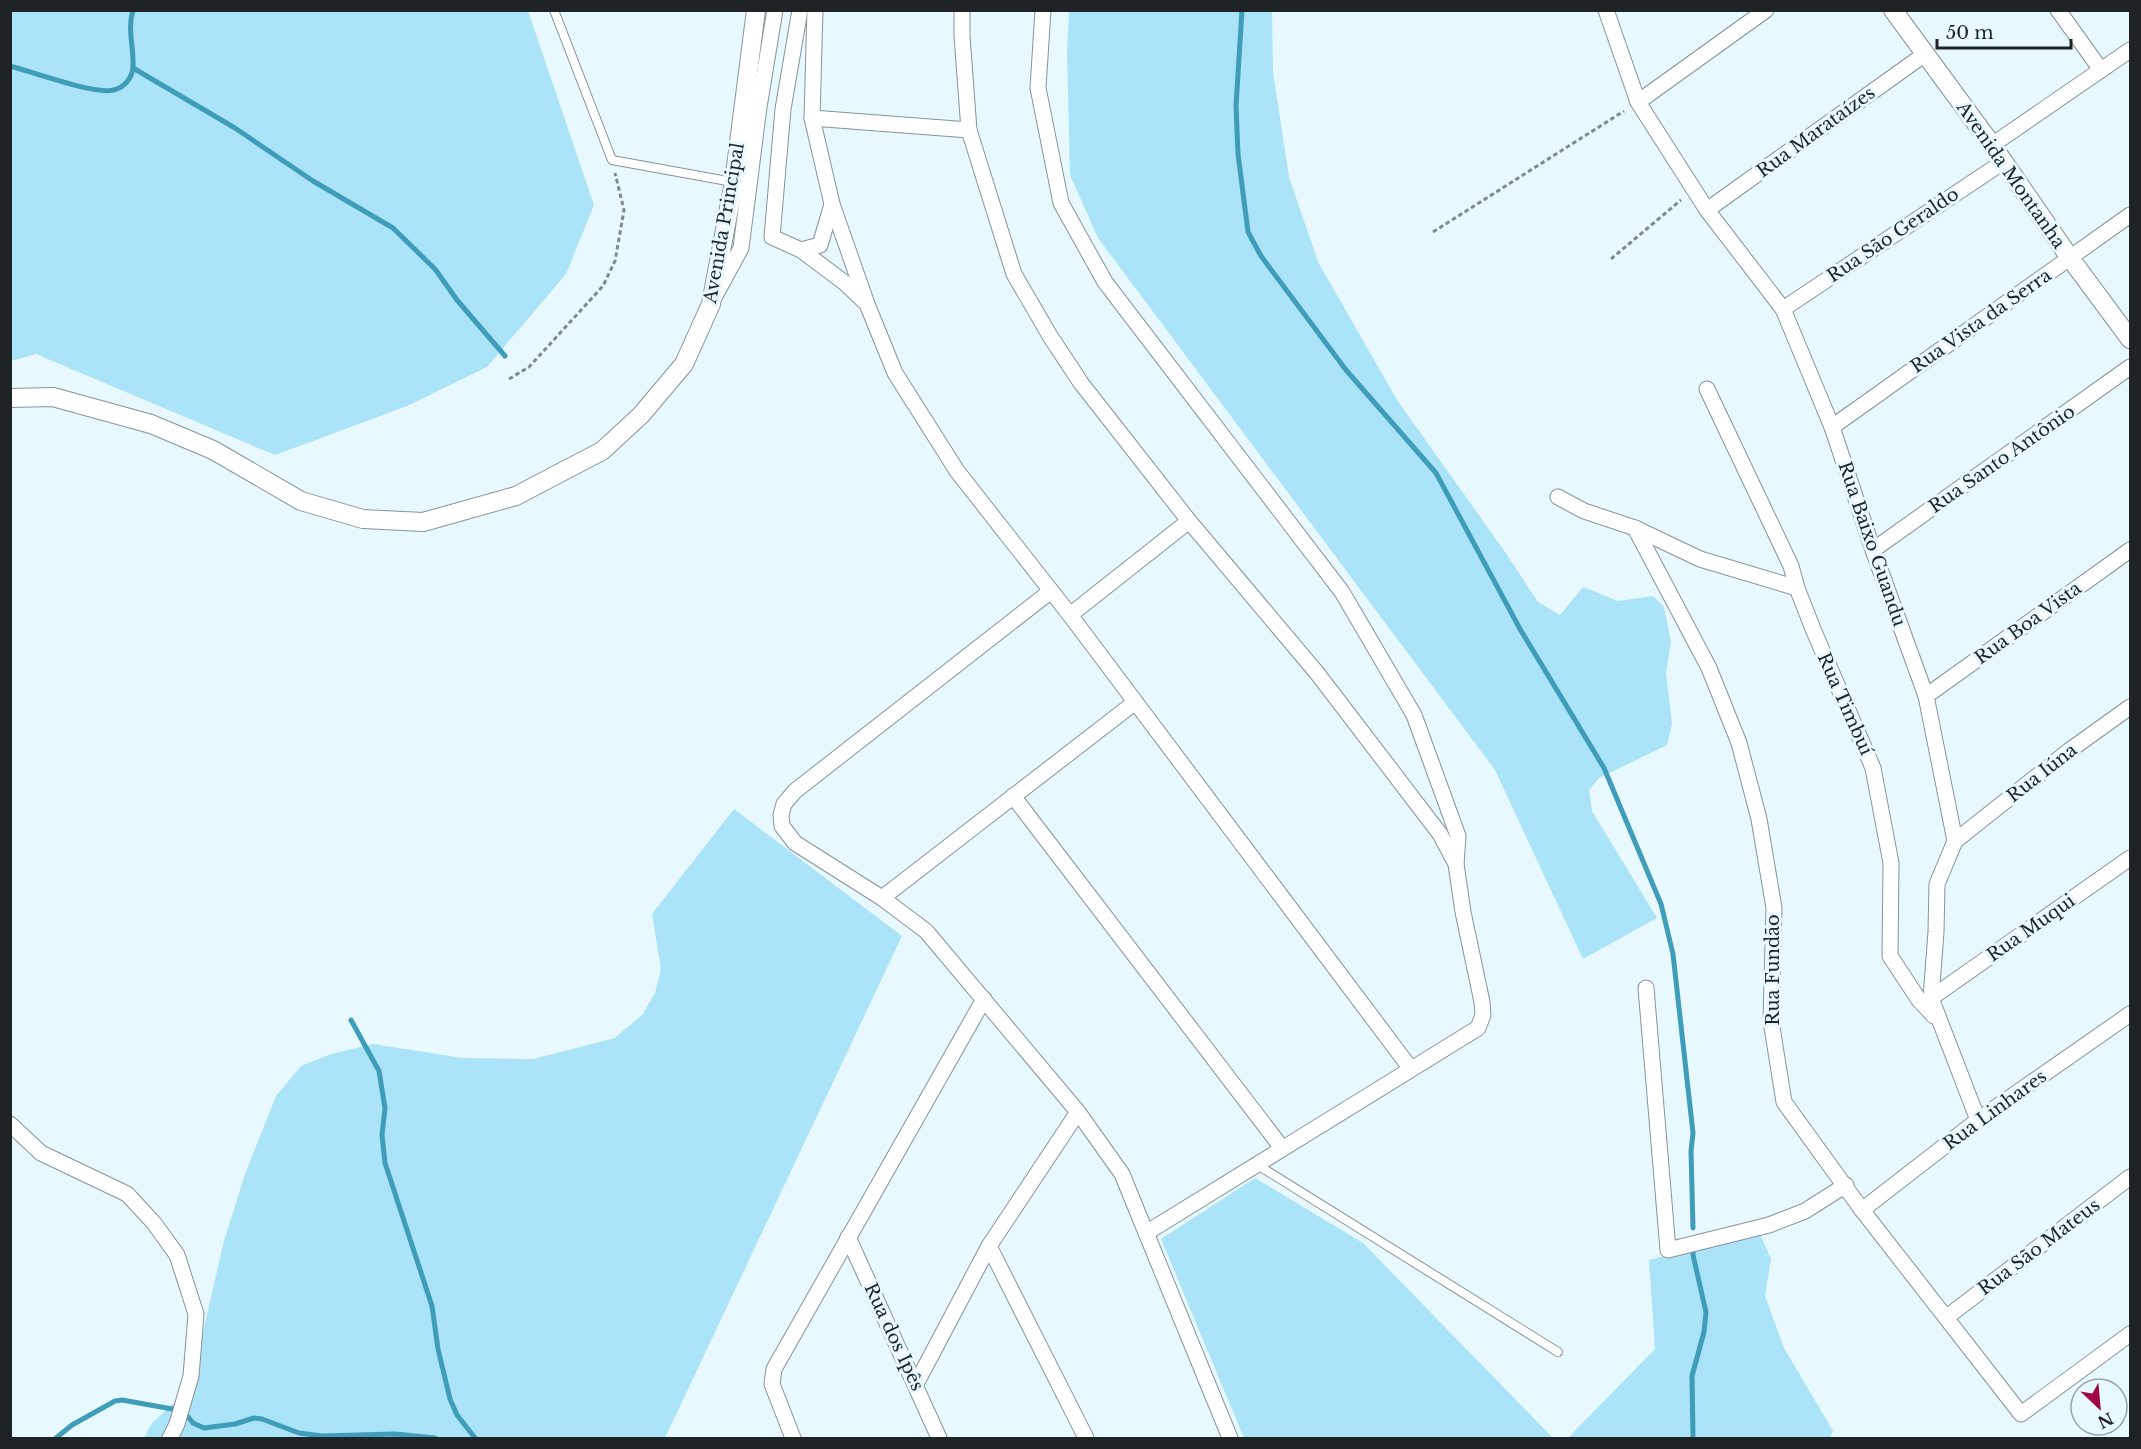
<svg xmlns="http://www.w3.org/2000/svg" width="2141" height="1449" font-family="'Libre Baskerville',serif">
  <rect width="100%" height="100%" fill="#e7f8ff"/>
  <g fill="#abe3f8">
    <polygon points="10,11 528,11 594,205 566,274 487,367 407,406 275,455 36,354 11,361"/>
    <polygon points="1069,11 1272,11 1273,72 1289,177 1318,262 1397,400 1503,549 1538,602 1560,615 1583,587 1618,601 1653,596 1664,607 1671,642 1666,673 1672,724 1667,745 1599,778 1589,790 1592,811 1657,918 1583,959 1495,770 1098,238 1070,175 1067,52"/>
    <polygon points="734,809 902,936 665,1438 144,1438 152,1423 177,1400 194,1371 224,1241 245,1174 276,1096 301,1066 331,1054 373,1044 462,1058 533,1059 615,1038 643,1014 655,993 661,969 652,914"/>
    <polygon points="1255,1178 1363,1243 1553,1438 1244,1438 1161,1239"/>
    <polygon points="1760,1234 1771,1259 1765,1296 1784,1348 1833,1431 1830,1438 1568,1438 1655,1349 1649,1260"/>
  </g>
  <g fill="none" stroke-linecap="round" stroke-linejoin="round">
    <g stroke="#3f9dba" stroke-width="5">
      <polyline points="1242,10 1236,106 1238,154 1248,232 1261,256 1346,370 1436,473 1520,629 1604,768 1661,904 1673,954 1693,1133 1691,1151 1693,1228"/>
      <path d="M10 66C33 72 94 95 114 90 125 87 133 77 133 66 134 47 127 29 133 10"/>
      <polyline points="133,68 235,128 313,181 393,228 435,269 457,300 505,356"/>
      <polyline points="351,1020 379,1071 385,1108 382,1135 385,1163 432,1306 438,1349 450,1399 457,1415 475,1438"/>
      <polyline points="1693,1246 1693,1255 1706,1312 1704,1332 1692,1376 1693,1438"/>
      <polyline points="185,1413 193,1423 204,1428 235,1424 254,1418 262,1419 299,1433 322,1436 395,1434 435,1438"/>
      <polyline points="56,1438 72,1425 115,1401 122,1400 178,1410"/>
    </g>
    <defs>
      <g id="service">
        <polyline points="554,10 612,160 733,182"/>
        <polyline points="1256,1164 1558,1352"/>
      </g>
      <g id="minor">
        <polyline points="800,10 783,109 772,237 801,250 845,283 865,302"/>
        <polyline points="815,10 812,118 832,204 867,304 895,373 957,471 1070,615 1411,1069"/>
        <polyline points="962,10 962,36 969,130 1014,274 1050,336 1081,383 1189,521 1317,673 1440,834 1456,864 1463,912 1482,1002 1483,1015 1478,1028 1146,1233"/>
        <polyline points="1043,10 1038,88 1061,203 1105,282 1342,592 1414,715 1458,836 1456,864"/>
        <polyline points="1606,10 1638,102 1707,210 1783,309 1832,427 1873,550 1926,696 1955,841 1937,884 1936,932 1931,998 1978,1120"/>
        <polyline points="2058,10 2101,70"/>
        <polyline points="1638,102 1766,10"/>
        <polyline points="812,118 969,130"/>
        <polyline points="1992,145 2130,50"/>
        <polyline points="1707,210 1925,54"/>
        <polyline points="801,250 820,245 832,204"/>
        <polyline points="715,296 741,248 759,107 775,10"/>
        <polyline points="1783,309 2003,162"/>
        <polyline points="1707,389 1791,566 1797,588 1813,629 1873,768 1891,863 1890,956 1919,1000 1934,1016"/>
        <polyline points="1832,427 2130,215"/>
        <polyline points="1558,497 1584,511 1635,528 1700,559 1797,588"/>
        <polyline points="1635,528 1709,668 1739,743 1759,819 1774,908 1771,1021 1784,1102 1862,1210 2021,1414 2130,1334"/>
        <polyline points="1873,550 2130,367"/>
        <polyline points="1051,591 795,791 784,804 781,815 782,826 795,843 882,898 926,931 1078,1112 1122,1174 1230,1438"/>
        <polyline points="1070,615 1189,521"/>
        <polyline points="1926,696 2130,550"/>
        <polyline points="1013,796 1282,1148"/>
        <polyline points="1955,841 2070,750 2130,707"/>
        <polyline points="882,898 1134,703"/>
        <polyline points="1646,988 1668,1250 1769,1225 1805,1211 1846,1185"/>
        <polyline points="1931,998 2130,858"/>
        <polyline points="10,1124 41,1153 127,1194 154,1223 177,1255 196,1314 191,1376 177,1424 170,1438"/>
        <polyline points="1862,1210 1978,1120 2130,1014"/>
        <polyline points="848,1237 939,1438"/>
        <polyline points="989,1246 1086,1438"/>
        <polyline points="1947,1317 2130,1177"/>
        <polyline points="916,1384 989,1246 1078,1112"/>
        <polyline points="793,1438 772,1384 774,1369 984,999"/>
      </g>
      <g id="tertiary">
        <polyline points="1893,10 1992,145 2070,258 2130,339"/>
        <polyline points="10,398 53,397 151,424 213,450 301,501 363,519 423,522 516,496 552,477 602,451 641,415 684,364 711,304 734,182 756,10"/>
      </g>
    </defs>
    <use href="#service" stroke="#85949a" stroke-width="10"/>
    <use href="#minor" stroke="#85949a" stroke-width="17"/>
    <use href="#tertiary" stroke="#85949a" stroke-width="20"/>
    <g stroke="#7f8a8f" stroke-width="3" stroke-dasharray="4.5 3" stroke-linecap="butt">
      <polyline points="1433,232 1624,111"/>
      <polyline points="1611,259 1681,200"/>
      <polyline points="509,379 529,367 603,286 615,261 624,210 615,173"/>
    </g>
    <use href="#service" stroke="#fff" stroke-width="8"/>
    <use href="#minor" stroke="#fff" stroke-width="15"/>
    <use href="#tertiary" stroke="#fff" stroke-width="18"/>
  </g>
  <g text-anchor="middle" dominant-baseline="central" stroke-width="6" stroke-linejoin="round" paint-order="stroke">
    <g font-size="18" fill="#1e2426" stroke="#e7f8ff">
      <text transform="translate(1816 132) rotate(-36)">Rua Marataízes</text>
      <text transform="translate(2011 175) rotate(55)">Avenida Montanha</text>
      <text transform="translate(724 223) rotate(-80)">Avenida Principal</text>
      <text transform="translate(1893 235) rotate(-34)">Rua São Geraldo</text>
      <text transform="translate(1981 321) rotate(-35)">Rua Vista da Serra</text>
      <text transform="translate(2002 459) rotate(-35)">Rua Santo Antônio</text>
      <text transform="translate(1872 544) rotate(71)">Rua Baixo Guandu</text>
      <text transform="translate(2028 623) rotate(-36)">Rua Boa Vista</text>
      <text transform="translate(1845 704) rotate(66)">Rua Timbuí</text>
      <text transform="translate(2042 773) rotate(-38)">Rua Iúna</text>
      <text transform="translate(2031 928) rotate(-35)">Rua Muqui</text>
      <text transform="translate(1773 970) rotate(-90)">Rua Fundão</text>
      <text transform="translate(1995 1110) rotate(-36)">Rua Linhares</text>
      <text transform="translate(2039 1247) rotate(-37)">Rua São Mateus</text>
      <text transform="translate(894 1337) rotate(65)">Rua dos Ipês</text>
    </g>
  </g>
  <rect width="2141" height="1449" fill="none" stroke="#1e2426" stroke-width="24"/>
  <g transform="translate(2099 1407) rotate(154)"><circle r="28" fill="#e7f8ff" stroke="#97a3a8" stroke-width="1.5"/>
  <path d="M0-4.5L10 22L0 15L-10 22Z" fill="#a10545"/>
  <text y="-9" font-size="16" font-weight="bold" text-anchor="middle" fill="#1e2426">N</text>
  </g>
  <path d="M1937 39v9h134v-9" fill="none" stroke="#1e2426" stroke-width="3"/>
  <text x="1946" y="39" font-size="18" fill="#1e2426" stroke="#e7f8ff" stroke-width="4.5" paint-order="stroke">50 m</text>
</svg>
